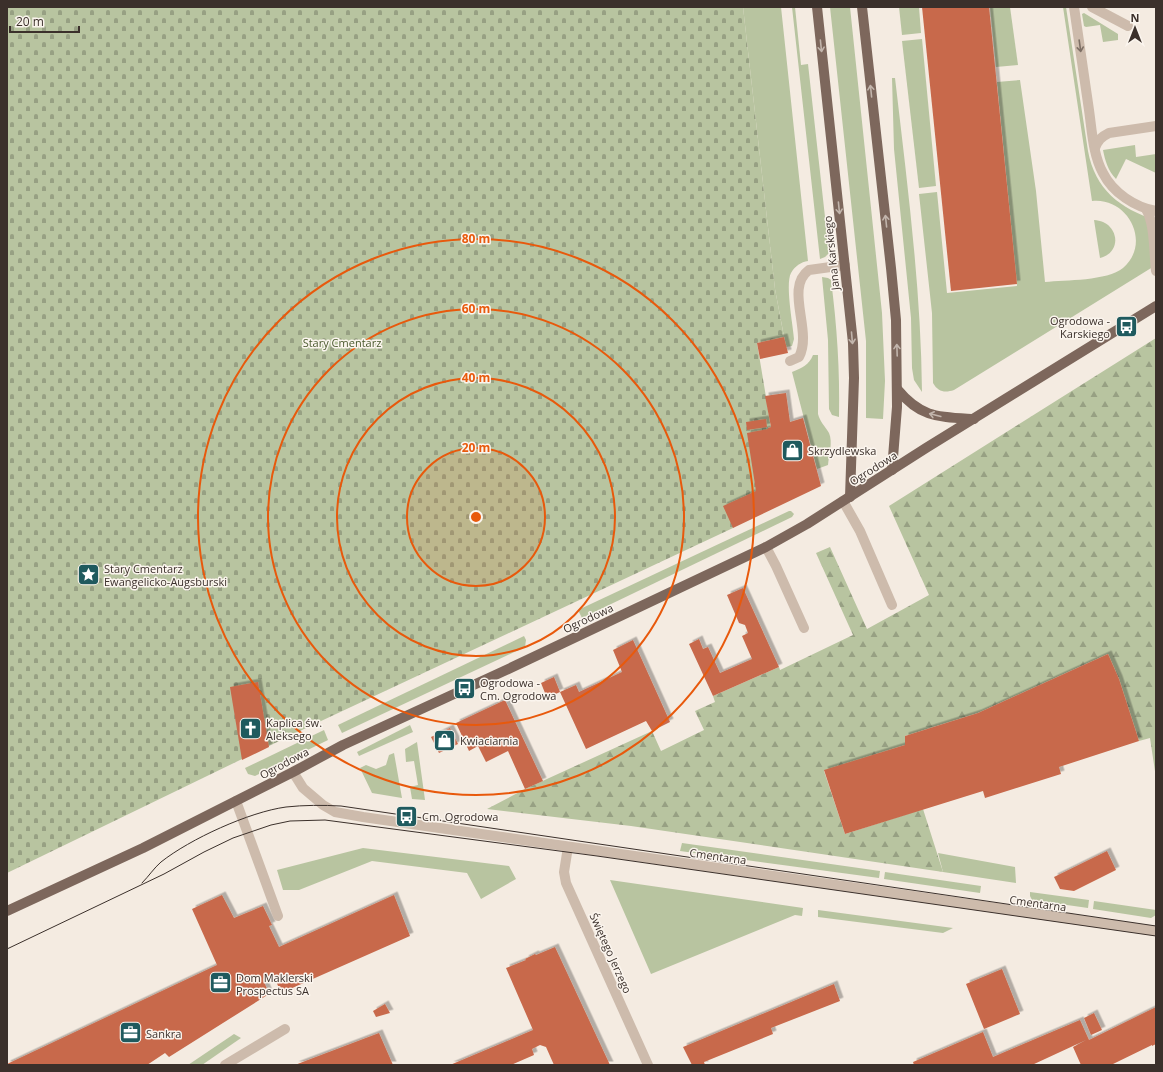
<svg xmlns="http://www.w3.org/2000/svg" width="1163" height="1072" font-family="'Open Sans',sans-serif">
  <defs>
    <pattern id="forest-firs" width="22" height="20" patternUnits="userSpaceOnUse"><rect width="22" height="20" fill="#b8c4a0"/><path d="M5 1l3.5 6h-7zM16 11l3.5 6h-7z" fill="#97a083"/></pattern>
    <pattern id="cemetery-stones" width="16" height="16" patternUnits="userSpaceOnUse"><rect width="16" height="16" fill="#b8c4a0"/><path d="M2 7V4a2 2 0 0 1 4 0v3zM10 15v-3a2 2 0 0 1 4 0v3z" fill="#97a083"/></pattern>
    <filter id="shadow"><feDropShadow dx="3.5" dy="-3.5" stdDeviation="0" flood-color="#0004"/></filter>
  </defs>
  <rect width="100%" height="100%" fill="#f4ebe1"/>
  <g fill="#b8c4a0">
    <path d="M743 7H781L808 261C801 262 795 266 791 273 785 284 793 325 794 339L792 346 786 347 775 289Z"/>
    <polygon points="792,7 795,7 801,65 808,64 829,253 825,257 820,259"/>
    <polygon points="830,7 850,7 882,313 885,381 883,419 866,418 866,341"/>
    <polygon points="899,7 919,7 921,33 902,35"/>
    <polygon points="990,7 1010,7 1018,65 996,67"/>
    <path d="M1063 7H1066L1088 151C1095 189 1120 209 1156 220V265L954 390C945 393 938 392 933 383L932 313 919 194 937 192 947 293 1017 286 997 82 1020 80 1036 191 1045 282C1066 280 1107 281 1123 268 1152 243 1128 197 1092 201Z"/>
    <polygon points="1084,13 1118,34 1118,40 1103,42 1100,25 1086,27 1084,26 1082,14"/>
    <polygon points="922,39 936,186 919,188 902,41"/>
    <path d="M892 78H895C907 182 921 287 922 392L914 380 912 368 911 318 894 149Z"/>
    <path d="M1135 145 1136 157 1156 154V173L1126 159 1116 179C1108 171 1105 160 1103 150Z"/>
    <path d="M1094 220C1118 221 1124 252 1100 258Z"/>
    <path d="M822 277 828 278 831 280C837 326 840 371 839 417L832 415 829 409 828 340Z"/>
    <path d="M813 355H818V414C820 422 825 426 829 433 833 442 829 455 828 465L817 469 792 372C802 368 809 365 813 355Z"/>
    <polygon points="789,511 791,511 794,514 792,517 582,618 578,610"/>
    <polygon points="524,636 526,640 525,647 342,733 338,725"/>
    <polygon points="410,725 413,732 359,756 357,752"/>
    <polygon points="324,730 328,740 255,776 248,774 245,768"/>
    <polygon points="417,742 425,800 412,799 410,787 418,785 414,761 406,762 405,749"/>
    <polygon points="394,753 402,798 372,793 360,768 366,765 376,769 386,765 389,755"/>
    <polygon points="682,843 880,871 879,878 680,851"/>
    <polygon points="363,848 509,866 516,879 481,899 467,873 372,861 299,890 283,890 277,870"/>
    <polygon points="938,853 1015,867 1016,883 943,872"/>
    <polygon points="885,872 981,886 980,893 884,879"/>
    <polygon points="610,880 803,908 802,916 795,915 651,974"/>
    <polygon points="1030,892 1089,900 1088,908 1032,900 1030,896"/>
    <polygon points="1094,901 1156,910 1156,915 1151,918 1093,909"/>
    <polygon points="818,910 953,928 943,933 818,917"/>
    <polygon points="234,1034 241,1038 202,1065 188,1065"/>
  </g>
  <polygon fill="url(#forest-firs)" points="1156,338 1156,778 1150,738 1139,741 1119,679 1108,654 978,713 905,736 905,745 824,771 845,834 923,809 943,872 631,826 487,809 525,789 652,731 661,751 704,730 695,711 715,702 713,696 779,667 780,670 853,635 816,553 830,547 867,629 929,595 889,506"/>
  <polygon fill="url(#cemetery-stones)" points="7,7 743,7 775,289 784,337 757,343 771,427 768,428 768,429 779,486 733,528 304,729 7,873"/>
  <g fill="#c8694b" filter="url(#shadow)">
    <polygon points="922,7 989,7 1017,284 951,291"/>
    <polygon points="784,337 788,353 760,359 757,343"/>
    <polygon points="786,393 790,422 803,418 821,486 733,528 723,506 756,491 747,433 768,429 768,428 771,427 765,396"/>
    <polygon points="766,419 767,427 747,430 746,422"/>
    <polygon points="743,588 779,667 713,696 689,644 699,639 703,649 708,647 720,673 752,659 742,636 748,633 745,625 739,623 727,595"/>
    <polygon points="633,640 670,722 652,731 646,721 586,749 560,692 547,698 541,683 554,677 560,692 576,685 579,692 622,672 613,650"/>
    <polygon points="1108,654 1119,679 1139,741 1059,767 1061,774 985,798 983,791 845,834 824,770 905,745 905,736 978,713"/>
    <polygon points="258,682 269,747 242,760 230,687"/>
    <polygon points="505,700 543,781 525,789 508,751 486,762 478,746 469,751 456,723"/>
    <polygon points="450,728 458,744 439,753 431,737"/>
    <polygon points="1107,851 1116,870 1074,891 1060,889 1054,877"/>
    <polygon points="222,895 234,918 263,906 272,925 269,926 279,947 394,895 410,936 281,993 273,974 263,979 269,994 169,1057 165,1053 147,1065 7,1065 7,1064 217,965 192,909"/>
    <polygon points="555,947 610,1065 554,1065 546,1047 540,1045 532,1049 534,1055 511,1065 450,1065 533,1030 506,968 526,960 525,959 535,954 536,955"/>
    <polygon points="1002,969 1020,1014 984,1029 966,984"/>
    <polygon points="834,984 840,1001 771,1028 773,1034 704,1062 705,1065 692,1065 683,1047"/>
    <polygon points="385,1004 390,1013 376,1017 373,1011"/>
    <polygon points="1156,1007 1156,1044 1152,1046 1152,1045 1111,1065 1081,1065 1073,1047 1086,1040 1032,1065 914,1065 913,1062 983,1032 993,1057 1080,1020 1089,1040"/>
    <polygon points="1094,1013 1102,1030 1091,1035 1084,1018"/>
    <polygon points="379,1033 393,1065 295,1065 300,1063"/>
  </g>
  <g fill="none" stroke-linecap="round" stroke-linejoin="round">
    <g stroke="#cdbbac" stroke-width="10">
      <path d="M1074 7C1079 41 1084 76 1089 110 1092 131 1093 155 1103 173 1113 193 1135 207 1156 211"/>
      <polyline points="1092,7 1128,26"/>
      <path d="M1095 148C1098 140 1101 137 1109 133L1156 126"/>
      <path d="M1146 209C1155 223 1154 255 1156 271"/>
      <path d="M790 361 799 357C813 331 784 288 809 270L845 265"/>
      <polyline points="843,501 860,531 892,605"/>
      <polyline points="766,547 776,566 804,628"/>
      <polyline points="293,772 303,788 323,805 335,812 363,817 1156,931"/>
      <polyline points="236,801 278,916"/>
      <polyline points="568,847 564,872 566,883 648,1065"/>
      <polyline points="225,1065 285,1029"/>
    </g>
    <g stroke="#7d675c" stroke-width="10">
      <polyline points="817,7 853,343 854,378 850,497"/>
      <polyline points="862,7 891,268 896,320 897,407 892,470"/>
      <path d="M897 389C921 418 938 417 974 419"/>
      <polyline points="7,911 143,848 293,772 343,745 504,671 766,547 807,524 926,448 1156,306"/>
    </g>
    <g stroke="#3b302b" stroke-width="1">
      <path d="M142 883C149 876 154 868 161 862 190 839 249 812 286 807 304 805 323 805 341 806L1156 926"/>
      <polyline points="7,949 164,874 204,852 233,838 271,825 290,821 325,820 597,856 1156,936"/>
    </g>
  </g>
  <defs><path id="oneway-shaft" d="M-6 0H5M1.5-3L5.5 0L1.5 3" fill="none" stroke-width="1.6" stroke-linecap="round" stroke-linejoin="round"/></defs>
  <g stroke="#c2b5ac">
    <use href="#oneway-shaft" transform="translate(821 46) rotate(84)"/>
    <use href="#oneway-shaft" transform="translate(871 91) rotate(-96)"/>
    <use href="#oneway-shaft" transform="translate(839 208) rotate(84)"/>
    <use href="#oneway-shaft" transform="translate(886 221) rotate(-96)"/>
    <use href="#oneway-shaft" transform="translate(852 338) rotate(85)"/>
    <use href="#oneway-shaft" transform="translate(897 350) rotate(-92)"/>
    <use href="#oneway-shaft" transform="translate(935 415) rotate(-166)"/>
  </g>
  <use stroke="#7d6f65" href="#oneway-shaft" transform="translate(1080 46) rotate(82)"/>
  <circle cx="476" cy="517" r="69" fill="#e8590c" fill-opacity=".12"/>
  <g fill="none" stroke="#e8590c" stroke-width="2">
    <circle cx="476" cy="517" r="69"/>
    <circle cx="476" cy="517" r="139"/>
    <circle cx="476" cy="517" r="208"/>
    <circle cx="476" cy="517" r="278"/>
  </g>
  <defs>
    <symbol id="bus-square" viewBox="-11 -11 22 22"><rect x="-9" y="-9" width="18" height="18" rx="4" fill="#1f5a5e" stroke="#fbf5ee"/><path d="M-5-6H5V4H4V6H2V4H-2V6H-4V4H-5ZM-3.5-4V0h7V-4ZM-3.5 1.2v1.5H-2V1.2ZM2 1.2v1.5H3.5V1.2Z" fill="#fff"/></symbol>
    <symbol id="shop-square" viewBox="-11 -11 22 22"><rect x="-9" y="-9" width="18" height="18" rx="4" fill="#1f5a5e" stroke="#fbf5ee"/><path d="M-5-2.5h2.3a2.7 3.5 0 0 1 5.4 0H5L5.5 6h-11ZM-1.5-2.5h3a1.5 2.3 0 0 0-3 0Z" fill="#fff"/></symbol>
    <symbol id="sight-square" viewBox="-11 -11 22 22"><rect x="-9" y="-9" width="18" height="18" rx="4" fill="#1f5a5e" stroke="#fbf5ee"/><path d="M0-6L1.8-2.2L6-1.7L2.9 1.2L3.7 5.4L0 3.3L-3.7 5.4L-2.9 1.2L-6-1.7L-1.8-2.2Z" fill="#fff"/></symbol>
    <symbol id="church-square" viewBox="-11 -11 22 22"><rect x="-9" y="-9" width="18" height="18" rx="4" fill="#1f5a5e" stroke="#fbf5ee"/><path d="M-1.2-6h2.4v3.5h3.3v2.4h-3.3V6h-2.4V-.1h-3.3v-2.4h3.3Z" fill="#fff"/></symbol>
    <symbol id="office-square" viewBox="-11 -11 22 22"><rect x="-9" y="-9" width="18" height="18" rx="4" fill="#1f5a5e" stroke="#fbf5ee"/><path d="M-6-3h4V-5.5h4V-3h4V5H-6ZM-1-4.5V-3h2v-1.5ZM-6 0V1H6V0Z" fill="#fff"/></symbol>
  </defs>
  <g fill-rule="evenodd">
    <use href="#bus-square" x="1114" y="314" width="25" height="25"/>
    <use href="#shop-square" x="780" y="438" width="25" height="25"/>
    <use href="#sight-square" x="76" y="562" width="25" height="25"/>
    <use href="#bus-square" x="452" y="676" width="25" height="25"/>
    <use href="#church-square" x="238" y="716" width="25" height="25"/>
    <use href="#shop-square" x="432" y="728" width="25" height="25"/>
    <use href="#bus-square" x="394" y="804" width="25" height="25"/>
    <use href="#office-square" x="208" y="970" width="25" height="25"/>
    <use href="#office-square" x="118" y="1020" width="25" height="25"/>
  </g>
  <g text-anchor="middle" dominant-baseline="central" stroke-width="3" stroke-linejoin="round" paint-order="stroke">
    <g font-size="11" fill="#3b302b" stroke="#fbf5ee">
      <text transform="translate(831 253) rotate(-96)">Jana Karskiego</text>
      <text transform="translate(873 468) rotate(-32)">Ogrodowa</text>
      <text transform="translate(588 618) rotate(-25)">Ogrodowa</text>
      <text transform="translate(284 763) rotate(-28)">Ogrodowa</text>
      <text transform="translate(718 856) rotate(8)">Cmentarna</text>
      <text transform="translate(1038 903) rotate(8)">Cmentarna</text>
      <text transform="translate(611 953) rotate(66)">Świętego Jerzego</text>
    </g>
    <g font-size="11" fill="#3b302b" stroke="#fbf5ee" text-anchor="start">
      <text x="1110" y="320" text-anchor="end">Ogrodowa -<tspan x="1110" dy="13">Karskiego</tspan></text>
      <text x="808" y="450">Skrzydlewska</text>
      <text x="104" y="568">Stary Cmentarz<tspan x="104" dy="13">Ewangelicko-Augsburski</tspan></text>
      <text x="480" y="682">Ogrodowa -<tspan x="480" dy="13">Cm. Ogrodowa</tspan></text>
      <text x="266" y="722">Kaplica św.<tspan x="266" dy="13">Aleksego</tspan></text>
      <text x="460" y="740">Kwiaciarnia</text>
      <text x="422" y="816">Cm. Ogrodowa</text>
      <text x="236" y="977">Dom Maklerski<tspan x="236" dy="13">Prospectus SA</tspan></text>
      <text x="146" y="1033">Sankra</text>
    </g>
    <g font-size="11" fill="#4a5a2e" stroke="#fbf5ee">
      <text x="342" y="342">Stary Cmentarz</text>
    </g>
  </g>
  <circle cx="476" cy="517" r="6" fill="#e8590c" stroke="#fbf5ee" stroke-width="2"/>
  <g font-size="12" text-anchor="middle" font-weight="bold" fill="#e8590c" stroke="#fbf5ee" stroke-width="3" stroke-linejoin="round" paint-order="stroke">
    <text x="476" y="243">80 m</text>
    <text x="476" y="313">60 m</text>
    <text x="476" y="382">40 m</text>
    <text x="476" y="452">20 m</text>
  </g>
  <rect width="1163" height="1072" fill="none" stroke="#3b302b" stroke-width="16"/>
  <g transform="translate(1135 28)" stroke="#fbf5ee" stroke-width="3" paint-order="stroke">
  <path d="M0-3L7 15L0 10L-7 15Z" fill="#3b302b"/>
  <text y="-6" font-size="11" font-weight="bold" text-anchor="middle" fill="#3b302b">N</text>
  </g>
  <path d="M10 26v6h69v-6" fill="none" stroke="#3b302b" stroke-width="2"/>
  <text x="16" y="26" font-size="12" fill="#3b302b" stroke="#fbf5ee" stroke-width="3" paint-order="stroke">20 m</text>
</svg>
